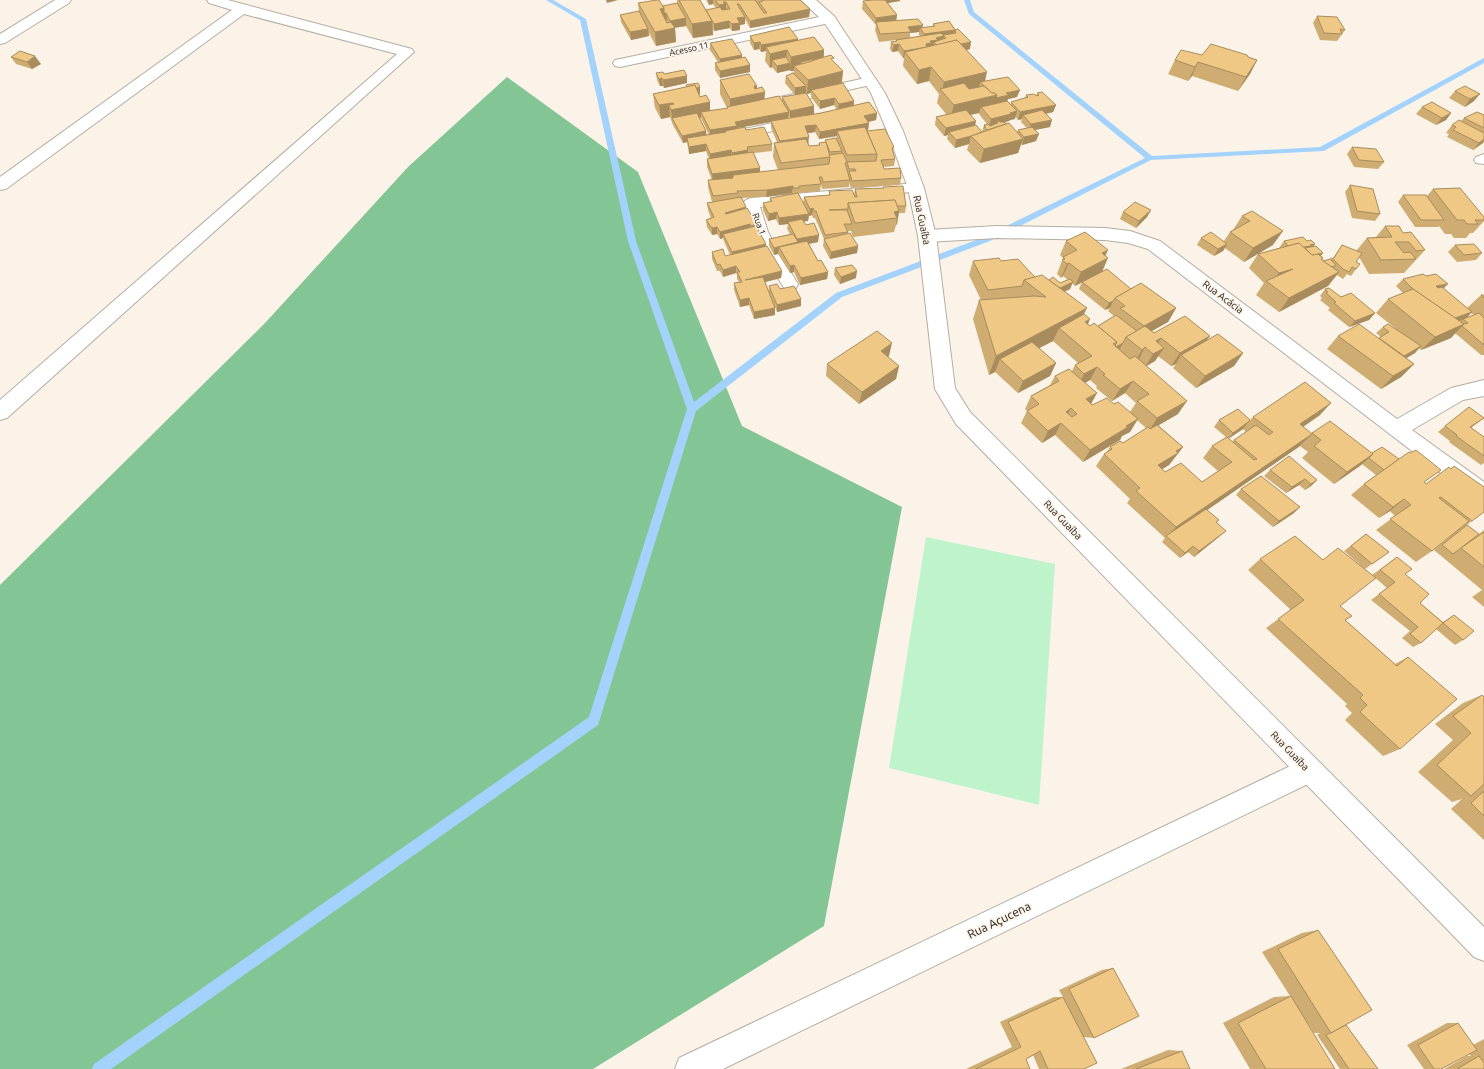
<svg xmlns="http://www.w3.org/2000/svg" width="1484" height="1069" font-family="Ubuntu,sans-serif">
  <rect width="100%" height="100%" fill="#fbf3e8"/>
  <polygon fill="#bff3cc" points="926,537 1055,564 1039,805 889,768"/>
  <polygon fill="#84c595" points="507,77 638,172 742,426 902,507 824,926 593,1069 0,1069 0,585 265,323 408,167"/>
  <g fill="none" stroke-linecap="round" stroke-linejoin="round">
    <polygon fill="#a3d3fc" fill-rule="evenodd" points="546,0 553,0 586,19 636,241 694,402 836,293 984,237 1145,158 969,14 964,0 970,0 974,12 1152,156 1320,147 1482,59 1484,58 1484,63 1324,151 1151,160 990,241 842,297 696,411 598,725 111,1069 92,1069 94,1064 589,717 687,409 628,241 580,20"/>
    <defs>
      <g id="service">
        <polygon points="870,77 875,78 877,81 875,84 780,105 775,104 773,101 775,98 780,97"/>
        <polygon points="798,118 803,119 805,122 803,125 739,138 734,137 732,134 734,131 739,130"/>
        <polygon points="916,183 921,185 923,188 921,191 760,207 768,232 778,251 798,284 796,288 790,290 784,288 762,252 752,232 743,203 746,200 751,198"/>
      </g>
      <g id="minor">
        <polygon points="55,0 71,0 69,3 5,43 0,44 0,34"/>
        <polygon points="207,0 228,0 412,49 414,52 7,418 0,420 0,400 397,54 244,14 6,189 0,190 0,177 232,10 209,3"/>
        <polygon points="829,15 834,16 836,19 834,22 620,67 615,66 613,63 615,60 620,59"/>
        <polygon points="1484,154 1484,164 1476,163 1474,160 1476,157"/>
        <polygon points="997,226 1105,228 1130,231 1160,241 1397,419 1451,388 1484,380 1484,396 1463,400 1412,430 1484,482 1484,503 1476,500 1148,249 1128,243 1105,240 997,238 927,242 921,240 918,236 921,232 927,230"/>
        <polygon points="1309,757 1318,761 1322,770 1318,779 723,1069 675,1069 679,1058"/>
      </g>
      <polygon id="tertiary" points="801,0 816,0 834,16 885,93 903,131 924,188 936,236 955,388 970,412 1484,927 1484,961 1474,957 956,424 935,389 918,236 908,188 887,131 871,93 824,22"/>
    </defs>
    <use href="#service" stroke="#b4ada2" stroke-width="2"/>
    <use href="#minor" stroke="#b4ada2" stroke-width="2"/>
    <use href="#tertiary" stroke="#b4ada2" stroke-width="2"/>
    <use href="#service" fill="#fff" fill-rule="evenodd"/>
    <use href="#minor" fill="#fff" fill-rule="evenodd"/>
    <use href="#tertiary" fill="#fff" fill-rule="evenodd"/>
  </g>
  <g fill="#ceac72" fill-rule="evenodd">
    <polygon points="677,0 700,0 706,10 716,8 713,4 709,5 706,0 800,0 810,9 809,17 750,28 745,19 745,24 740,25 740,30 732,31 730,28 714,31 713,28 713,35 693,38 686,26 675,28 676,42 656,46 649,33 649,36 631,40 621,22 620,15 639,12 638,3 663,6 677,3"/>
    <path d="M865 0H900V1L888 3 897 15 896 21 923 28 933 26V24L949 21 970 49 966 50 985 81 1017 97 1008 99 1007 101 1011 104V102L1025 98 1026 95 1036 96 1037 93 1056 105 1053 112 1046 114 1050 127 1035 130 1036 141 1022 145 1021 144 1018 153 980 163 967 150 969 144 955 148 947 139 948 135 944 136 935 125 936 117 947 115 937 103 939 94 929 81 917 84 903 66 904 58H903L898 51 892 52 890 49 891 42 896 41V40L879 42 875 30 876 25 862 9 863 1H866ZM919 32V35L920 36 910 38V33ZM979 113V114L987 124 984 125 982 132 975 125 976 121 970 115ZM1015 116 1018 120 1022 119 1021 122 1027 128 1018 130 1017 132 1005 122 1009 121 1010 120 1015 119Z"/>
    <polygon points="1317,16 1345,30 1337,41 1320,40 1313,23"/>
    <path d="M750 36 798 39V40L824 50V58L834 62 843 71 842 83 854 101V106L877 113 876 120 868 122 869 123 868 130H867V131L894 147 893 152 895 159 894 166 883 167 884 169 901 178 900 185 851 188 849 183V187L822 189 821 184 820 191 799 193V195L803 203 804 197 829 195V191L854 195 855 189 883 188V187L906 206 905 213H899L897 224 896 225 894 232 853 237 851 231H848V234L858 246 857 253 830 259 823 246 824 239 815 218H813L812 215 809 216V215L808 221H803L818 242 809 244 818 261 828 272 827 279 800 285 794 272 790 273 778 254 774 255 769 246V239L790 234 787 229 788 224 779 225 776 219 768 221 763 210V203L770 202V198L792 193 766 197 742 198 746 209 757 224V227L766 246 782 271 781 278 765 282 769 291V286L780 289 801 306 777 312 774 304 775 308V315L754 319 749 305 740 307 734 290V283L739 282 737 279V275L736 273 723 277 720 271H717L712 259V252L725 256 730 255 724 241 723 238 720 239 717 234 712 235 707 227 706 220 711 218 708 210 707 203 712 202 708 187V180H712L707 167V159H709L706 151 689 154 687 142 683 143 673 125 670 117 661 119 655 108 653 94 686 87V85L700 87V94L699 95 700 97 710 111 727 108 720 94V80L757 86V88L764 99 782 101V97L795 95 785 83 786 76 793 73 794 71H790V70L777 73 772 67 770 68 765 61 766 51 761 52 759 49 754 50 750 43ZM806 93 807 94 811 93V97L820 109 834 105 837 110 821 113 788 119 789 116 790 118 814 114V106ZM700 118H701L709 135H706V131ZM771 122V128L777 142 774 143 773 157 778 170 760 172 754 153 772 151V144L746 130 737 128ZM815 132 819 139 837 136 836 138 825 140V143H819V145L809 146 807 133Z"/>
    <polygon points="710,43 742,58 750,65 750,72 720,78 715,70 715,63 718,62 710,50"/>
    <polygon points="1202,55 1248,57 1257,60 1250,74 1238,91 1192,76 1188,81 1168,74 1175,60"/>
    <polygon points="11,57 41,64 32,69 16,64"/>
    <polygon points="656,73 687,76 687,83 664,88 663,86 660,86 657,80"/>
    <polygon points="1455,91 1474,101 1465,107 1449,98"/>
    <polygon points="1422,107 1451,113 1446,120 1436,125 1416,114"/>
    <polygon points="1484,115 1484,142 1473,150 1447,137 1449,134 1446,133 1452,125 1461,121 1464,118"/>
    <polygon points="1352,147 1384,162 1378,169 1354,167 1347,154"/>
    <polygon points="1350,185 1380,214 1375,221 1352,218 1345,192"/>
    <polygon points="1433,189 1484,217 1484,221 1473,233 1470,233 1466,238 1454,238 1451,234 1445,234 1439,226 1438,227 1415,227 1398,202 1403,195 1427,196"/>
    <polygon points="1151,210 1147,217 1136,228 1120,219 1123,212"/>
    <polygon points="1252,211 1273,245 1244,262 1225,248 1223,251 1214,256 1197,245 1201,238 1224,241 1230,232 1233,230 1242,216"/>
    <polygon points="1385,226 1403,233 1425,250 1404,273 1369,274 1359,257 1356,262 1356,269 1351,276 1347,274 1343,279 1337,275 1328,286 1279,312 1256,295 1264,283 1249,268 1258,254 1279,248 1284,241 1313,246 1323,258 1322,259 1323,261 1333,258 1342,245 1356,251 1367,238 1376,237"/>
    <path d="M1066 241 1105 256 1102 272 1131 289 1176 308 1168 322 1152 331 1154 333 1207 340 1243 353 1234 366 1196 388 1173 368 1176 364 1171 366 1158 356 1155 361 1146 366 1178 414 1158 425 1183 447 1169 465 1162 469 1165 472 1202 482 1218 471 1203 458 1212 446 1226 437 1214 427 1219 420H1250L1253 417 1320 415 1303 427 1300 446 1207 510 1216 522 1220 536 1194 557 1188 552 1180 558 1162 542 1165 538 1127 503 1130 499 1096 466 1104 454 1106 453 1110 447 1123 443 1146 428 1137 420 1130 432 1122 436 1120 440 1083 462 1055 435 1042 443 1021 423 1027 411 1025 409 1031 396 1050 385 1055 376 1072 371 1075 365 1078 363 1053 341 1039 348 1056 363 1050 376 1018 393 995 372 989 375 973 319 979 300H981L969 275 973 261H1001L1030 272 1035 277 1049 280 1060 283 1068 280 1063 276 1061 278 1057 274 1063 258 1060 255ZM1082 282 1079 289 1105 310 1110 308 1108 311 1114 316 1098 326H1090L1088 324 1090 319 1084 315 1064 291 1070 289 1072 283 1075 286ZM1090 380 1097 386 1096 388 1112 401 1125 393 1136 403 1130 412 1114 404 1092 405 1091 404 1085 383ZM1243 429 1246 432 1234 440 1232 442 1228 439Z"/>
    <polygon points="1455,245 1482,253 1476,260 1457,262 1448,252"/>
    <polygon points="835,268 856,278 840,284 834,275"/>
    <path d="M1426 276 1443 288 1467 308 1481 295H1484V355H1481L1455 333 1451 338 1421 350 1419 348 1415 353 1406 358 1414 364 1401 377 1381 389 1327 349 1338 336 1379 338 1381 337 1376 333 1383 327 1395 328 1376 313 1388 299 1403 293 1396 286 1403 279ZM1471 313 1474 315 1467 318Z"/>
    <polygon points="1325,289 1341,297 1375,313 1369,320 1349,327 1328,310 1330,308 1320,300 1322,298 1320,296"/>
    <polygon points="889,356 888,357 899,366 896,379 859,404 826,376 827,364"/>
    <polygon points="1484,418 1471,428 1484,437 1484,463 1481,465 1449,442 1450,441 1438,432 1445,426"/>
    <polygon points="1312,433 1372,453 1424,483 1472,521 1467,525 1479,534 1484,530 1484,607 1472,597 1482,590 1434,550 1456,532 1432,551 1416,562 1376,530 1395,516 1390,511 1379,518 1351,495 1364,484 1376,475 1362,464 1334,484 1302,458 1308,452 1300,446"/>
    <polygon points="1270,470 1317,480 1311,486 1305,490 1299,485 1286,493 1264,476"/>
    <polygon points="1241,489 1294,513 1273,527 1236,495"/>
    <polygon points="1366,534 1389,552 1365,569 1344,551"/>
    <polygon points="1397,557 1420,603 1443,622 1454,615 1463,640 1455,645 1436,629 1421,643 1413,647 1402,638 1410,631 1371,600 1387,588 1372,575"/>
    <polygon points="1260,559 1340,606 1345,620 1395,664 1408,657 1400,749 1383,756 1345,720 1352,713 1345,706 1347,704 1266,628 1291,610 1248,570"/>
    <polygon points="1482,695 1484,697 1484,840 1451,809 1462,799 1452,802 1418,772 1453,740 1435,724 1463,703"/>
    <polygon points="1318,930 1346,1025 1378,1069 1340,1069 1317,1035 1320,1033 1314,1033 1298,1009 1335,1069 1250,1069 1223,1023 1274,997 1290,996 1262,952 1302,933"/>
    <polygon points="1113,968 1094,1038 1084,1037 1084,1069 1039,1069 1033,1055 1026,1059 1030,1069 966,1069 1012,1047 1000,1022 1054,997 1063,997 1059,990 1102,970"/>
    <polygon points="1447,1023 1458,1023 1473,1045 1484,1039 1484,1069 1444,1069 1467,1056 1471,1056 1469,1054 1441,1069 1424,1069 1407,1045"/>
    <polygon points="1168,1050 1182,1051 1190,1069 1121,1069"/>
  </g>
  <g fill="#a88c5d">
    <polygon points="606,0 618,0 607,3"/>
    <polygon points="708,0 713,0 713,4 709,5"/>
    <polygon points="870,0 900,0 900,1 869,6"/>
    <polygon points="723,2 726,2 726,9 719,13 719,5"/>
    <polygon points="664,8 666,13 667,20 665,20 660,9"/>
    <polygon points="810,9 809,17 750,28 750,21"/>
    <polygon points="897,15 896,22 876,22 875,25 876,18"/>
    <polygon points="745,17 745,24 740,25 740,30 732,31 732,24 737,18"/>
    <polygon points="686,18 686,26 671,28 670,21"/>
    <polygon points="712,21 713,35 693,38 692,24"/>
    <polygon points="729,21 730,28 714,31 714,24"/>
    <polygon points="923,25 922,31 920,28 919,32 910,33 911,32 908,27"/>
    <polygon points="675,28 676,42 656,46 655,32"/>
    <polygon points="648,29 649,36 631,40 630,32"/>
    <polygon points="955,30 953,37 944,36 942,43 934,42 933,48 905,52 904,58 903,58 904,51 926,44 923,41 924,34"/>
    <polygon points="798,39 797,46 766,47 766,51 761,52 761,45"/>
    <polygon points="760,42 759,49 754,50 754,43"/>
    <polygon points="971,42 970,49 955,53 955,46"/>
    <polygon points="899,44 898,51 892,52 894,45"/>
    <polygon points="787,50 786,64 790,63 790,70 777,73 777,66 772,60 772,67 770,68 770,54"/>
    <polygon points="824,50 823,64 805,67 801,62 800,69 794,66 794,71 790,71 791,57"/>
    <polygon points="742,55 742,62 720,67 720,59"/>
    <polygon points="35,56 41,64 32,69 27,62"/>
    <polygon points="1257,60 1250,74 1238,91 1246,77"/>
    <polygon points="1198,62 1192,76 1188,81 1195,67"/>
    <polygon points="750,65 750,72 720,78 720,71"/>
    <polygon points="931,67 929,81 917,84 919,70"/>
    <polygon points="843,71 841,86 811,90 811,93 807,94 808,80"/>
    <polygon points="987,72 984,86 980,82 979,88 945,95 942,91 944,82"/>
    <polygon points="687,76 687,83 664,88 663,80"/>
    <polygon points="662,78 663,86 660,86 659,79"/>
    <polygon points="754,86 757,86 756,94 765,92 764,107 730,113 730,99"/>
    <polygon points="806,86 806,93 795,95 795,88"/>
    <polygon points="700,87 700,94 690,98 697,88"/>
    <polygon points="1020,90 1017,97 1008,99 1007,102 981,107 979,113 950,119 954,105"/>
    <polygon points="1480,94 1474,101 1465,107 1470,99"/>
    <polygon points="835,98 834,105 820,109 820,101"/>
    <polygon points="854,101 853,108 838,111 839,104"/>
    <polygon points="710,102 710,116 701,112 701,118 675,123 672,118 673,124 671,110 669,105 670,117 661,119 659,105 673,103 674,109"/>
    <polygon points="1056,105 1053,112 1026,118 1023,115 1022,119 1018,120 1020,112"/>
    <polygon points="814,106 814,114 790,118 790,111"/>
    <polygon points="1017,111 1015,119 1010,120 1009,121 997,124 998,123 996,122 995,125 989,126 991,119"/>
    <polygon points="789,112 788,119 737,128 726,132 725,131 725,135 710,138 710,130 735,122"/>
    <polygon points="877,113 876,120 863,123 864,116"/>
    <polygon points="1451,113 1446,120 1436,125 1442,118"/>
    <polygon points="1052,120 1050,127 1029,131 1031,124"/>
    <polygon points="976,121 974,128 949,132 948,135 944,136 946,128"/>
    <polygon points="869,123 868,130 839,136 837,131 837,136 819,139 820,132"/>
    <polygon points="816,125 815,132 804,134 805,126"/>
    <polygon points="706,131 707,138 687,138 687,142 683,143 682,136"/>
    <polygon points="1039,134 1036,141 1022,145 1024,137"/>
    <polygon points="971,136 969,144 955,148 956,140"/>
    <polygon points="809,137 808,144 779,148 780,141"/>
    <polygon points="1023,139 1018,153 980,163 984,149"/>
    <polygon points="1484,139 1483,143 1473,150 1479,143"/>
    <polygon points="706,144 706,151 689,154 689,147"/>
    <polygon points="731,150 731,157 710,161 710,154"/>
    <polygon points="748,150 748,157 732,160 732,153"/>
    <polygon points="760,168 760,175 733,175 733,179 713,181 712,174"/>
    <polygon points="793,186 792,193 766,197 767,190"/>
    <polygon points="746,207 746,214 725,220 725,213"/>
    <polygon points="813,208 812,215 809,216 810,209"/>
    <polygon points="1151,210 1147,217 1136,228 1139,221"/>
    <polygon points="899,211 897,224 896,225 897,218 894,212"/>
    <polygon points="777,212 776,219 768,221 769,214"/>
    <polygon points="809,214 808,221 789,224 788,222 788,224 779,225 779,218"/>
    <polygon points="750,224 750,231 723,234 723,238 720,239 720,232"/>
    <polygon points="757,224 757,231 751,233 751,226"/>
    <polygon points="717,227 717,234 712,235 712,228"/>
    <polygon points="1283,231 1273,245 1244,262 1253,248"/>
    <polygon points="819,235 818,242 797,246 779,247 778,254 774,255 774,248 797,242 797,239"/>
    <polygon points="766,244 766,251 732,259 732,252"/>
    <polygon points="1227,244 1223,251 1214,256 1218,249"/>
    <polygon points="1315,244 1310,251 1286,256 1310,245"/>
    <polygon points="858,246 857,253 830,259 831,252"/>
    <polygon points="1108,250 1103,261 1108,258 1102,272 1075,286 1081,272 1102,253"/>
    <polygon points="1323,253 1318,260 1309,256"/>
    <polygon points="1069,263 1063,276 1061,278 1067,264"/>
    <polygon points="794,265 794,272 790,273 790,266"/>
    <polygon points="736,266 736,273 723,277 723,270"/>
    <polygon points="1293,269 1270,285 1279,273"/>
    <polygon points="782,271 781,278 745,287 745,280"/>
    <polygon points="857,271 856,278 840,284 841,277"/>
    <polygon points="828,272 827,279 800,285 801,278"/>
    <polygon points="1339,272 1328,286 1279,312 1289,298"/>
    <polygon points="1073,282 1070,289 1044,302 1046,295"/>
    <polygon points="1448,284 1441,291 1436,286"/>
    <polygon points="749,298 749,305 740,307 740,300"/>
    <polygon points="801,299 801,306 777,312 777,305"/>
    <polygon points="1113,301 1110,308 1105,310 1109,303"/>
    <polygon points="775,308 775,315 754,319 754,312"/>
    <polygon points="1087,308 1077,328 1059,328 1053,341 1007,365 1000,359 995,372 989,375 996,356"/>
    <polygon points="1176,308 1168,322 1132,342 1144,326"/>
    <polygon points="1472,312 1465,319 1463,319 1462,320 1441,328 1448,321"/>
    <polygon points="1375,313 1369,320 1349,327 1355,321"/>
    <polygon points="1090,319 1084,333 1085,322"/>
    <polygon points="1464,324 1451,338 1421,350 1435,337"/>
    <polygon points="1210,336 1201,349 1181,355 1176,364 1171,366 1180,353"/>
    <polygon points="1161,338 1153,351 1156,341"/>
    <polygon points="892,343 889,356 878,364 881,351"/>
    <polygon points="1123,343 1119,350 1115,348"/>
    <polygon points="1421,346 1415,353 1397,364 1403,357"/>
    <polygon points="1145,347 1138,361 1134,363 1142,350"/>
    <polygon points="1164,348 1155,361 1145,367 1153,354"/>
    <polygon points="1243,353 1234,366 1196,388 1205,376"/>
    <polygon points="1056,363 1050,376 1018,393 1023,381"/>
    <polygon points="1414,364 1401,377 1381,389 1393,376"/>
    <polygon points="899,366 896,379 859,404 862,392"/>
    <polygon points="1097,367 1090,380 1078,387 1084,374"/>
    <polygon points="1133,381 1125,393 1112,401 1120,389"/>
    <polygon points="1097,393 1090,406 1086,399"/>
    <polygon points="1187,401 1178,414 1149,431 1157,418"/>
    <polygon points="1331,403 1320,415 1288,437 1300,424"/>
    <polygon points="1071,408 1064,421 1066,412"/>
    <polygon points="1138,419 1130,432 1122,436 1120,440 1083,462 1090,450 1126,426"/>
    <polygon points="1248,422 1243,429 1228,439 1233,433"/>
    <polygon points="1061,423 1055,435 1042,443 1048,431"/>
    <polygon points="1312,434 1300,446 1168,537 1167,537 1176,527"/>
    <polygon points="1183,447 1169,465 1149,477 1158,465 1176,451"/>
    <polygon points="1373,454 1360,466 1334,484 1347,472"/>
    <polygon points="1305,479 1299,485 1286,493 1292,487"/>
    <polygon points="1317,480 1311,486 1305,490 1311,484"/>
    <polygon points="1404,499 1390,511 1379,518 1393,507"/>
    <polygon points="1300,507 1294,513 1273,527 1279,521"/>
    <polygon points="1226,531 1220,536 1194,557 1199,551"/>
    <polygon points="1193,546 1188,552 1180,558 1185,553"/>
  </g>
  <g fill="#f0c885" stroke="#a88c5d" fill-rule="evenodd">
    <polygon points="657,0 659,0 664,8 660,9 667,23 671,22 675,28 655,32 638,3"/>
    <polygon points="679,0 700,0 712,21 692,24"/>
    <polygon points="715,0 755,0 764,13 767,13 759,2 763,1 763,0 800,0 810,9 750,21 739,4 737,4 745,17 737,18 740,23 732,24 729,21 714,24 706,10 720,7 722,10 730,9 726,2 723,2 725,4 719,5"/>
    <polygon points="872,0 885,0 897,15 876,18 863,1"/>
    <polygon points="677,3 686,18 670,21 666,13 664,13 664,8 663,6"/>
    <polygon points="639,11 648,29 630,32 620,15"/>
    <polygon points="1317,16 1337,17 1345,30 1340,29 1342,34 1324,33"/>
    <polygon points="918,19 923,25 908,27 911,32 880,34 876,22"/>
    <polygon points="949,21 955,30 958,29 971,42 961,44 957,40 937,45 934,42 946,38 943,35 956,33 955,30 924,34 920,28 935,26 933,24"/>
    <polygon points="789,27 798,39 761,45 760,42 754,43 750,36"/>
    <polygon points="941,33 944,36 936,38 938,40 930,41 931,43 926,44 927,47 904,51 899,44 894,45 891,42 897,41 896,40"/>
    <polygon points="814,37 824,50 791,57 787,50 770,54 766,47"/>
    <polygon points="732,39 742,55 720,59 710,43"/>
    <polygon points="957,40 987,72 944,82 931,67 919,70 905,52"/>
    <polygon points="1211,44 1247,55 1248,57 1257,60 1246,77 1198,62 1195,67 1175,60 1181,50 1202,55"/>
    <polygon points="20,51 35,56 27,62 11,57"/>
    <polygon points="831,55 834,58 831,59 843,71 808,80 794,66"/>
    <polygon points="745,57 750,65 720,71 715,63"/>
    <polygon points="786,57 790,63 777,66 772,60"/>
    <polygon points="814,59 815,60 802,64 801,62"/>
    <polygon points="684,70 687,76 663,80 662,78 659,79 656,73 663,72 664,74"/>
    <polygon points="793,73 806,86 795,88 786,76"/>
    <polygon points="749,74 757,86 754,86 755,89 762,87 765,92 730,99 720,80"/>
    <polygon points="1008,77 1020,90 1006,93 1009,95 996,98 997,95 994,93 992,93 980,82"/>
    <polygon points="698,83 700,87 697,88 698,89 697,90 695,85 687,87 686,85"/>
    <polygon points="843,83 854,101 839,104 835,98 820,101 811,90"/>
    <polygon points="964,83 969,89 984,86 992,93 994,93 997,95 954,105 940,89"/>
    <polygon points="695,85 700,97 706,95 710,102 671,110 669,105 674,104 673,103 659,105 653,94"/>
    <polygon points="1465,86 1480,94 1470,99 1455,91"/>
    <polygon points="1042,92 1056,105 1020,112 1011,102 1028,97 1026,95 1034,94 1036,96 1039,95 1037,93"/>
    <polygon points="806,93 814,106 790,111 782,97"/>
    <polygon points="779,96 789,112 735,122 737,126 710,130 701,112 728,108 727,107"/>
    <polygon points="1007,101 1017,111 1010,113 1011,114 991,119 981,107"/>
    <polygon points="869,102 877,113 864,116 869,123 820,132 816,125 805,126 809,137 780,141 771,121 821,113"/>
    <polygon points="1432,102 1451,113 1442,118 1422,107"/>
    <polygon points="966,110 976,121 946,128 936,117"/>
    <polygon points="1042,110 1052,120 1031,124 1023,115"/>
    <polygon points="1477,112 1484,115 1484,128 1464,118"/>
    <polygon points="697,113 706,131 682,136 672,118"/>
    <polygon points="1459,120 1484,133 1484,139 1479,143 1453,130 1456,127 1452,125"/>
    <polygon points="999,121 1000,122 1004,122 1006,124 987,130 984,127 986,127 984,125 988,124 990,126 998,123 996,122"/>
    <polygon points="1009,123 1023,139 984,149 971,136"/>
    <polygon points="976,125 982,132 971,136 956,140 949,132"/>
    <polygon points="745,127 746,130 764,127 772,144 747,147 748,150 732,153 731,150 710,154 706,144 689,147 687,138 726,132 725,131"/>
    <polygon points="865,127 877,154 847,155 837,131"/>
    <polygon points="1032,127 1039,134 1024,137 1018,130"/>
    <polygon points="885,129 894,147 892,148 895,159 881,160 884,169 900,168 901,178 852,181 849,171 856,171 855,169 849,169 847,162 876,161 877,154 867,131"/>
    <polygon points="836,138 842,151 830,152 825,140"/>
    <polygon points="806,139 809,146 820,145 819,143 826,142 830,157 781,163 774,143"/>
    <polygon points="1352,147 1376,149 1384,162 1359,160"/>
    <polygon points="753,152 760,168 712,174 707,159 739,154"/>
    <polygon points="843,153 847,162 845,163 850,180 823,182 822,177 819,177 821,184 799,186 799,188 793,188 793,186 767,190 737,191 738,193 713,196 708,180 733,178 733,175 829,164 830,157 829,155"/>
    <polygon points="1350,185 1373,189 1380,214 1357,211"/>
    <polygon points="903,186 906,206 897,206 895,200 848,203 848,209 829,210 847,210 852,224 844,224 848,232 825,235 816,211 814,211 813,208 810,209 804,197 830,195 829,191 852,190 855,197 857,197 855,189 884,188 883,187"/>
    <polygon points="1460,188 1484,217 1484,220 1475,220 1478,224 1467,224 1464,220 1457,220 1433,189"/>
    <polygon points="798,193 809,214 779,218 777,212 769,214 763,203 772,201 770,198"/>
    <polygon points="1403,195 1426,195 1444,220 1421,220"/>
    <polygon points="741,197 746,207 725,213 726,214 747,208 757,224 751,226 750,224 720,232 717,227 712,228 706,220 714,217 707,203"/>
    <polygon points="895,200 899,211 894,212 897,218 855,223 848,203"/>
    <polygon points="1135,202 1151,210 1139,221 1123,212"/>
    <polygon points="1252,211 1283,231 1253,248 1230,232 1250,221 1242,216"/>
    <polygon points="802,219 806,225 814,223 819,235 797,239 788,222"/>
    <polygon points="756,226 766,244 732,252 723,234"/>
    <polygon points="1385,226 1399,226 1403,233 1411,232 1425,250 1416,251 1409,242 1395,242 1404,253 1410,252 1416,259 1381,260 1367,238 1392,237"/>
    <polygon points="1085,232 1108,250 1102,253 1108,258 1081,272 1069,263 1067,264 1062,260 1065,259 1063,257 1077,250 1066,241"/>
    <polygon points="1211,232 1227,244 1218,249 1201,238"/>
    <polygon points="850,233 858,246 831,252 824,239"/>
    <polygon points="793,234 798,242 774,248 769,239"/>
    <polygon points="1303,237 1307,241 1311,240 1315,244 1310,245 1311,246 1303,247 1299,243 1288,246 1284,241"/>
    <polygon points="807,241 818,261 821,260 828,272 801,278 794,265 790,266 779,247"/>
    <polygon points="1299,243 1312,255 1318,254 1323,258 1321,259 1339,272 1289,298 1266,281 1293,269 1279,273 1258,254"/>
    <polygon points="1474,244 1482,253 1464,255 1455,245"/>
    <polygon points="1342,245 1362,253 1356,262 1360,264 1356,269 1352,267 1349,272 1343,269 1334,260 1331,260 1336,265 1332,267 1323,261 1334,258"/>
    <polygon points="767,246 782,271 745,280 763,277 775,308 754,312 749,298 740,300 734,283 742,282 737,272 740,272 736,266 723,270 720,264 717,265 712,252 723,249 725,256"/>
    <polygon points="1316,246 1323,253 1312,255 1305,248"/>
    <polygon points="999,258 1001,261 1018,259 1030,272 1035,277 1024,280 1022,286 988,290 973,261"/>
    <polygon points="852,265 857,271 841,277 835,268"/>
    <polygon points="1107,269 1131,289 1115,298 1113,301 1109,303 1082,282"/>
    <polygon points="1423,274 1426,276 1436,274 1448,284 1436,286 1438,288 1442,287 1472,312 1455,318 1413,289 1403,279"/>
    <polygon points="1042,275 1087,308 996,356 979,300 1034,296 1046,297 1024,280"/>
    <polygon points="1053,277 1060,283 1070,279 1073,282 1060,288 1049,280"/>
    <polygon points="1141,283 1176,308 1144,326 1120,308 1125,306 1115,298"/>
    <polygon points="777,284 780,289 794,286 801,299 777,305 769,286"/>
    <polygon points="1329,288 1341,297 1351,293 1375,313 1355,321 1334,303 1336,302 1326,293 1328,292 1325,289"/>
    <polygon points="1413,289 1464,324 1435,337 1388,299"/>
    <polygon points="1481,295 1484,295 1484,298"/>
    <polygon points="1479,313 1484,318 1484,345 1462,326 1464,324 1468,323 1463,319"/>
    <polygon points="1084,314 1090,319 1085,322 1090,326 1094,323 1117,342 1113,344 1130,359 1135,356 1187,401 1157,418 1137,401 1149,394 1133,381 1120,389 1103,375 1105,374 1097,367 1084,374 1075,365 1092,356 1059,328"/>
    <polygon points="1116,315 1137,331 1126,337 1123,343 1116,347 1115,346 1117,342 1098,326"/>
    <polygon points="1185,316 1210,336 1180,353 1161,338 1156,341 1164,348 1153,354 1145,347 1142,350 1126,337 1145,326 1154,333"/>
    <polygon points="1359,324 1414,364 1393,376 1338,336"/>
    <polygon points="1388,324 1421,346 1404,356 1379,338 1389,332 1383,327"/>
    <polygon points="877,331 892,343 881,351 899,366 862,392 827,364"/>
    <polygon points="1218,334 1243,353 1205,376 1181,355"/>
    <polygon points="1032,342 1056,363 1023,381 1000,359"/>
    <path d="M1069 369 1097 393 1086 399 1092 405 1107 398 1114 404 1118 402 1138 419 1126 426 1128 427 1090 450 1061 423 1048 431 1027 411 1039 404 1031 396 1059 381 1055 376ZM1071 408 1077 414 1072 417 1066 412Z"/>
    <polygon points="1305,382 1331,403 1300,424 1312,434 1176,527 1136,491 1140,488 1104,454 1112,449 1110,447 1120,441 1123,443 1148,427 1150,429 1157,425 1183,447 1176,451 1178,453 1158,465 1165,472 1181,463 1202,482 1232,462 1212,446 1227,437 1254,460 1257,459 1234,440 1256,425 1269,435 1273,432 1253,417"/>
    <polygon points="1469,407 1484,418 1470,427 1484,437 1484,456 1456,436 1457,435 1445,426"/>
    <polygon points="1238,409 1250,420 1248,422 1233,433 1219,420"/>
    <polygon points="1330,421 1373,454 1347,472 1314,446 1321,440 1312,433"/>
    <polygon points="1382,447 1399,459 1384,470 1369,458 1373,454 1372,453"/>
    <polygon points="1416,450 1441,470 1424,482 1426,484 1449,467 1451,469 1454,466 1484,487 1484,512 1472,521 1441,497 1439,498 1469,521 1432,551 1390,519 1411,505 1404,499 1393,507 1364,484 1409,452 1410,453"/>
    <polygon points="1289,456 1317,480 1311,484 1305,479 1292,487 1270,470"/>
    <polygon points="1261,476 1300,507 1279,521 1241,489"/>
    <polygon points="1206,509 1219,520 1216,522 1226,531 1199,551 1193,546 1185,553 1166,536"/>
    <polygon points="1467,525 1479,534 1453,554 1442,545"/>
    <polygon points="1484,532 1484,567 1461,548"/>
    <polygon points="1366,534 1389,552 1372,564 1351,546"/>
    <polygon points="1295,536 1323,560 1338,548 1376,578 1340,606 1352,616 1345,620 1397,666 1408,657 1457,699 1400,749 1360,712 1367,705 1360,698 1363,695 1278,619 1304,600 1260,559"/>
    <polygon points="1397,557 1412,569 1405,574 1429,594 1420,603 1443,623 1421,643 1410,634 1418,627 1379,594 1395,582 1380,570"/>
    <polygon points="1454,615 1474,631 1463,640 1443,623"/>
    <polygon points="1482,695 1484,697 1484,784 1471,796 1437,765 1471,733 1453,716"/>
    <polygon points="1484,791 1484,816 1471,803"/>
    <polygon points="1318,930 1372,1010 1331,1033 1278,949"/>
    <polygon points="1113,968 1139,1016 1094,1038 1069,989"/>
    <polygon points="1291,996 1335,1069 1266,1069 1238,1023"/>
    <polygon points="1063,997 1097,1063 1084,1069 1048,1069 1040,1051 1026,1059 1030,1069 976,1069 1021,1047 1008,1022"/>
    <polygon points="1458,1023 1477,1050 1441,1069 1434,1069 1418,1045"/>
    <polygon points="1346,1025 1378,1069 1349,1069 1326,1035 1330,1033 1331,1033"/>
    <polygon points="1182,1051 1190,1069 1136,1069"/>
    <polygon points="1479,1056 1484,1063 1484,1069 1457,1069"/>
  </g>
  <g text-anchor="middle" dominant-baseline="central" stroke-width="3.5" stroke-linejoin="round" paint-order="stroke">
    <g font-size="9" fill="#23211d" stroke="#fbf3e8">
      <text transform="translate(689 49) rotate(-12)">Acesso 11</text>
      <text transform="translate(759 224) rotate(70)">Rua 1</text>
    </g>
    <g font-size="10" fill="#23211d" stroke="#fbf3e8">
      <text transform="translate(922 220) rotate(78)">Rua Guaíba</text>
      <text transform="translate(1223 297) rotate(37)">Rua Acácia</text>
      <text transform="translate(1063 520) rotate(46)">Rua Guaíba</text>
      <text transform="translate(1290 751) rotate(46)">Rua Guaíba</text>
    </g>
    <g font-size="12" fill="#23211d" stroke="#fbf3e8">
      <text transform="translate(999 920) rotate(-26)">Rua Açucena</text>
    </g>
  </g>
</svg>
